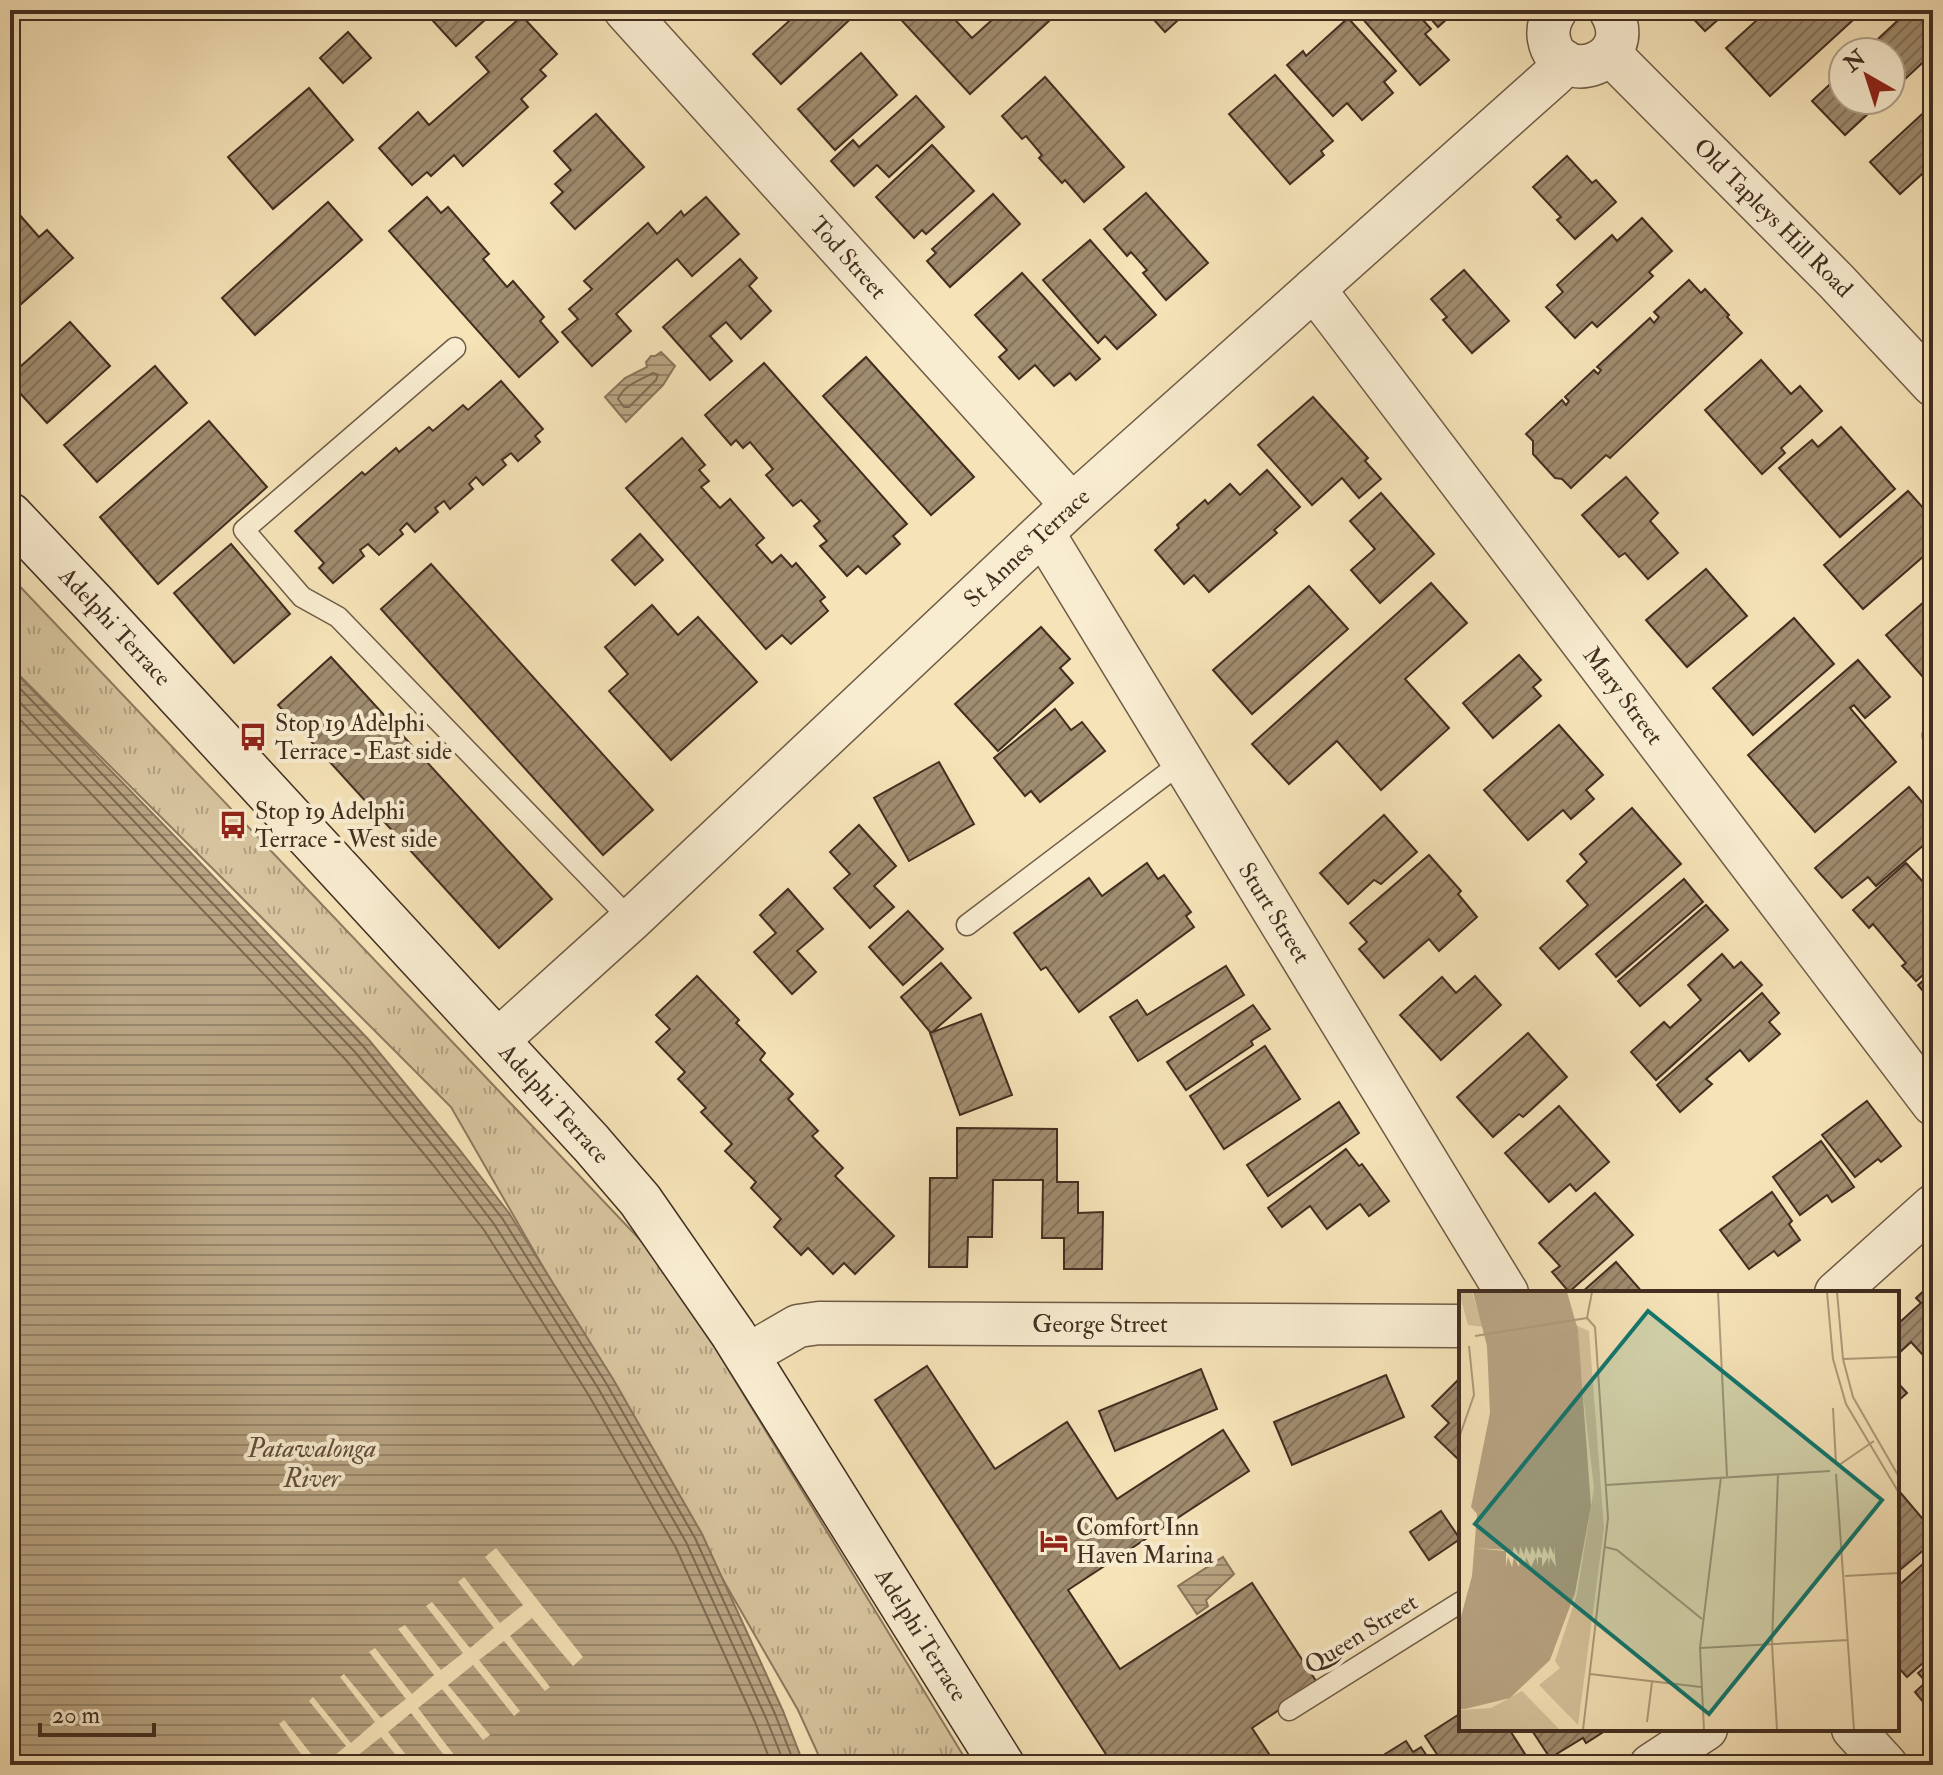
<svg xmlns="http://www.w3.org/2000/svg" width="1943" height="1775" font-family="'IM FELL Double Pica',serif">
  <defs>
    <pattern id="park-tufts" width="24" height="20" patternUnits="userSpaceOnUse" patternTransform="scale(2)"><rect width="24" height="20" fill="#d7c49e"/><path d="M3 7l-1-3M5 7V3M7 7l1-3M15 17l-1-3M17 17v-4M19 17l1-3" fill="none" stroke="#b0a080"/></pattern>
    <pattern id="water-rules" width="6" height="5" patternUnits="userSpaceOnUse" patternTransform="scale(2)"><rect width="6" height="5" fill="#b9a584"/><path d="M0 2.5h6" fill="none" stroke="#98876c"/></pattern>
    <pattern id="building-hatch" width="6" height="6" patternUnits="userSpaceOnUse" patternTransform="scale(2)"><rect width="6" height="6" fill="#a08c6f"/><path d="M-1 1l2-2M0 6l6-6M5 7l2-2" fill="none" stroke="#84735b"/></pattern>
  </defs>
  <rect width="100%" height="100%" fill="#f6e3b8"/>
  <filter id="stains"><feTurbulence type="fractalNoise" baseFrequency=".0025" numOctaves="4"/><feColorMatrix values="0 0 0 0 .2 0 0 0 0 .09 0 0 0 0 .02 0 0 0 .5 -.17"/></filter>
  <radialGradient id="worn" r=".72"><stop offset=".6" stop-color="#630" stop-opacity="0"/><stop offset="1" stop-color="#630" stop-opacity=".3"/></radialGradient>
  <polygon fill="url(#park-tufts)" stroke="#8c795f" stroke-width="2" points="10,576 666,1267 969,1765 823,1765 798,1710 451,1107 10,666"/>
  <g fill="url(#water-rules)" stroke="#89755c" stroke-width="2">
    <polygon points="661,352 675,366 663,385 626,422 605,397 625,378 647,367 646,362 651,356 655,356"/>
    <polygon points="10,667 188,850 369,1040 458,1148 509,1213 613,1379 702,1534 783,1711 804,1765 10,1765"/>
    <polygon points="1223,1557 1234,1574 1206,1600 1208,1606 1197,1614 1178,1586"/>
  </g>
  <g fill="#f6e3b8">
    <polygon points="496,1548 583,1657 573,1666 532,1618 510,1636 550,1687 545,1691 504,1641 479,1660 520,1711 514,1716 473,1665 448,1685 490,1735 483,1740 442,1689 418,1708 458,1760 451,1764 411,1713 388,1732 414,1765 404,1765 381,1737 357,1756 363,1765 353,1765 350,1762 345,1765 323,1765 346,1746 309,1701 313,1697 351,1743 375,1722 340,1677 344,1674 381,1718 406,1699 369,1652 375,1648 412,1694 434,1675 398,1629 405,1625 441,1670 463,1653 426,1606 432,1602 470,1648 494,1628 458,1582 464,1577 500,1623 523,1605 485,1557"/>
    <polygon points="284,1720 320,1765 309,1765 279,1724"/>
  </g>
  <g fill="none" stroke-linecap="round" stroke-linejoin="round">
    <g stroke="#7e6a52" stroke-width="2">
      <path d="M653 373 658 375 656 380 629 407H624L618 399C624 385 640 380 653 373Z"/>
      <polyline points="10,678 363,1046 451,1153 502,1218 606,1383 695,1538 775,1714 795,1765"/>
      <polyline points="10,692 355,1052 444,1159 494,1224 598,1388 686,1542 766,1718 785,1765"/>
      <polyline points="10,709 346,1060 434,1166 484,1230 588,1394 676,1548 755,1722 772,1765"/>
    </g>
  </g>
  <g fill="url(#building-hatch)" stroke="#422e20" stroke-width="2">
    <polygon points="423,10 496,10 456,46"/>
    <polygon points="801,10 860,10 781,84 753,54"/>
    <polygon points="892,10 946,10 972,38 1003,10 1061,10 970,94"/>
    <polygon points="1145,10 1189,10 1165,32"/>
    <polygon points="1355,10 1414,10 1431,29 1425,34 1449,60 1420,85"/>
    <polygon points="1423,10 1457,10 1438,27"/>
    <polygon points="1685,10 1729,10 1705,31"/>
    <polygon points="1768,10 1864,10 1770,96 1726,48"/>
    <polygon points="1909,10 1933,10 1933,53 1891,92 1891,52 1864,52"/>
    <polygon points="522,16 557,54 540,70 546,76 521,99 528,107 463,166 454,155 431,176 427,172 412,185 379,148 418,112 429,125 489,72 476,57"/>
    <polygon points="1348,18 1396,71 1384,82 1393,93 1362,120 1347,103 1333,116 1287,65 1303,51 1306,56"/>
    <polygon points="348,32 371,58 343,83 320,58"/>
    <polygon points="861,53 897,95 835,150 798,109"/>
    <polygon points="1843,72 1843,100 1883,100 1845,135 1812,101"/>
    <polygon points="1275,75 1333,141 1321,151 1324,155 1290,184 1229,114"/>
    <polygon points="1045,77 1124,167 1084,202 1065,180 1062,183 1039,158 1042,155 1026,136 1022,139 1002,116"/>
    <polygon points="309,88 353,140 273,209 228,157"/>
    <polygon points="916,96 944,127 889,177 877,165 854,186 831,161 853,140 859,147"/>
    <polygon points="1933,104 1933,164 1900,194 1870,162"/>
    <polygon points="596,114 644,167 575,229 551,203 563,192 555,184 571,170 554,151"/>
    <polygon points="932,145 974,191 926,234 922,230 914,238 876,197"/>
    <polygon points="1567,156 1592,183 1596,180 1616,202 1575,239 1557,220 1561,217 1533,187"/>
    <polygon points="1146,193 1208,263 1166,300 1143,273 1147,270 1131,252 1127,256 1104,229"/>
    <polygon points="993,194 1020,224 950,287 927,261 936,253 932,249"/>
    <polygon points="427,197 441,213 448,207 489,254 483,259 507,287 513,281 544,317 540,321 558,342 519,377 389,231"/>
    <polygon points="706,197 739,234 692,276 677,259 616,314 631,331 592,366 562,332 578,319 569,309 592,289 584,281 648,223 657,234 681,211 684,216"/>
    <polygon points="328,202 362,240 255,335 222,298"/>
    <polygon points="11,205 39,237 47,230 73,258 10,314"/>
    <polygon points="1642,218 1672,251 1649,272 1653,276 1597,327 1592,322 1575,338 1546,307 1563,292 1557,285 1612,235 1617,241"/>
    <polygon points="1090,240 1156,315 1117,349 1105,336 1098,343 1043,280"/>
    <polygon points="740,259 757,278 749,286 771,311 741,339 726,322 710,336 732,361 710,380 663,327"/>
    <polygon points="1464,270 1509,321 1472,353 1443,320 1447,317 1431,299"/>
    <polygon points="1022,273 1100,359 1076,380 1070,373 1054,386 1035,365 1019,379 999,357 1007,350 975,315"/>
    <polygon points="1689,280 1701,293 1705,289 1729,315 1727,317 1742,333 1610,458 1606,455 1571,488 1562,479 1555,478 1533,454 1533,441 1526,434 1562,400 1566,405 1569,401 1565,397 1594,370 1598,374 1601,370 1597,367 1650,318 1654,323 1659,317 1654,312"/>
    <polygon points="70,322 110,366 47,423 10,382 10,376"/>
    <polygon points="866,357 974,477 931,515 823,396"/>
    <polygon points="1761,360 1791,394 1800,386 1822,411 1781,448 1785,453 1762,474 1705,410"/>
    <polygon points="764,363 907,524 893,536 900,544 866,574 858,566 847,576 820,546 827,541 814,526 820,521 801,500 793,506 766,475 773,469 750,442 743,448 736,440 731,445 705,415"/>
    <polygon points="155,366 187,403 97,482 64,445"/>
    <polygon points="501,381 543,429 535,436 540,442 518,461 511,453 502,460 506,465 483,485 476,477 469,484 473,489 450,509 444,501 435,508 438,512 415,532 407,523 400,530 403,534 379,555 368,544 360,550 364,556 333,583 319,568 324,563 295,531 362,472 365,475 396,448 399,452 429,427 433,431 463,405 468,410"/>
    <polygon points="1313,397 1368,458 1365,461 1381,479 1359,498 1342,478 1312,505 1258,445"/>
    <polygon points="209,421 267,487 158,584 100,517"/>
    <polygon points="1841,427 1895,489 1840,537 1779,468 1812,440 1818,447"/>
    <polygon points="682,438 705,465 699,470 709,481 701,487 720,508 730,499 764,538 756,545 772,563 781,555 792,567 796,563 825,597 820,601 828,611 791,644 782,635 766,649 626,488"/>
    <polygon points="1267,470 1300,507 1274,530 1277,533 1209,592 1194,575 1184,584 1155,550 1179,528 1177,525 1205,500 1208,504 1230,484 1240,495"/>
    <polygon points="1626,477 1658,513 1650,521 1678,553 1648,579 1625,553 1619,557 1582,515"/>
    <polygon points="1908,491 1933,519 1933,548 1863,609 1824,565"/>
    <polygon points="1381,493 1434,554 1380,603 1351,570 1375,549 1350,521"/>
    <polygon points="640,534 663,560 635,585 612,560"/>
    <polygon points="231,544 290,614 234,663 174,593"/>
    <polygon points="431,564 653,810 603,855 381,609"/>
    <polygon points="1706,569 1747,616 1687,667 1646,620"/>
    <polygon points="1431,583 1467,623 1405,679 1449,728 1381,790 1337,741 1289,784 1252,744"/>
    <polygon points="1309,586 1348,629 1252,714 1213,670"/>
    <polygon points="1933,594 1933,681 1929,684 1886,635"/>
    <polygon points="652,605 678,635 698,617 757,682 671,760 609,691 628,674 605,647"/>
    <polygon points="1794,618 1834,664 1753,735 1713,688"/>
    <polygon points="1041,627 1070,659 1060,668 1073,683 998,751 955,704"/>
    <polygon points="1519,655 1541,680 1533,687 1541,696 1493,738 1463,703"/>
    <polygon points="331,657 552,899 499,948 278,705"/>
    <polygon points="1858,660 1890,697 1865,718 1854,705 1850,708 1896,762 1815,832 1748,755"/>
    <polygon points="1055,709 1071,730 1082,722 1105,751 1040,802 1031,791 1025,796 994,758"/>
    <polygon points="1559,725 1603,775 1586,790 1594,799 1571,819 1563,810 1528,840 1484,790"/>
    <polygon points="939,762 974,824 909,861 874,798"/>
    <polygon points="1909,787 1933,815 1933,837 1876,886 1868,877 1842,898 1815,868"/>
    <polygon points="1632,808 1681,864 1559,969 1540,948 1588,905 1567,881 1587,862 1580,854"/>
    <polygon points="1384,815 1417,852 1381,884 1374,880 1348,904 1320,873"/>
    <polygon points="859,825 896,866 874,886 894,907 870,928 834,888 850,874 830,852"/>
    <polygon points="1429,855 1461,891 1458,894 1477,917 1439,951 1429,939 1384,978 1359,949 1367,942 1350,923"/>
    <polygon points="1147,863 1158,879 1164,875 1191,912 1186,916 1194,927 1079,1012 1046,967 1041,970 1014,933 1089,878 1102,896"/>
    <polygon points="1906,863 1933,893 1933,966 1916,981 1902,966 1906,963 1873,924 1869,928 1853,910"/>
    <polygon points="1684,879 1703,902 1616,977 1596,954"/>
    <polygon points="788,889 823,929 797,951 816,972 792,994 754,952 776,933 760,915"/>
    <polygon points="1706,905 1728,930 1640,1006 1618,981"/>
    <polygon points="908,911 943,949 903,985 869,947"/>
    <polygon points="1722,954 1734,968 1741,962 1762,985 1656,1080 1631,1052 1664,1022 1670,1028 1701,1000 1688,985"/>
    <polygon points="941,963 971,998 931,1033 901,997"/>
    <polygon points="1226,966 1244,995 1138,1061 1110,1017 1137,1000 1147,1015"/>
    <polygon points="1933,972 1933,1003 1918,985"/>
    <polygon points="697,976 739,1020 736,1023 765,1053 760,1060 793,1094 788,1099 818,1131 812,1136 843,1168 835,1176 894,1236 855,1274 844,1263 833,1274 808,1248 801,1255 774,1227 781,1219 751,1188 756,1182 725,1151 732,1144 701,1112 706,1108 678,1079 685,1072 656,1042 670,1029 656,1015"/>
    <polygon points="1475,976 1501,1005 1441,1060 1400,1015 1442,977 1456,993"/>
    <polygon points="1762,993 1779,1013 1769,1022 1780,1034 1749,1061 1740,1050 1706,1079 1712,1084 1680,1112 1657,1085"/>
    <polygon points="1253,1005 1270,1029 1251,1041 1253,1045 1186,1090 1167,1062"/>
    <polygon points="981,1014 1012,1095 960,1115 930,1033"/>
    <polygon points="1528,1033 1567,1077 1523,1117 1519,1114 1493,1137 1457,1097"/>
    <polygon points="1265,1046 1300,1099 1224,1149 1190,1096"/>
    <polygon points="1867,1101 1901,1146 1881,1162 1878,1159 1855,1177 1822,1135"/>
    <polygon points="1339,1102 1359,1133 1268,1196 1247,1165"/>
    <polygon points="1559,1106 1609,1162 1576,1191 1570,1184 1549,1202 1505,1153"/>
    <polygon points="957,1128 1057,1129 1057,1182 1078,1182 1078,1213 1103,1212 1102,1269 1064,1269 1064,1238 1042,1238 1043,1180 993,1180 992,1237 968,1237 967,1267 929,1267 930,1178 957,1178"/>
    <polygon points="1821,1141 1854,1187 1832,1202 1827,1195 1800,1215 1773,1177"/>
    <polygon points="1346,1149 1359,1166 1362,1164 1389,1201 1369,1216 1360,1204 1327,1229 1310,1206 1282,1227 1268,1208"/>
    <polygon points="1772,1192 1792,1221 1789,1224 1800,1240 1778,1256 1774,1251 1749,1269 1720,1230"/>
    <polygon points="1595,1193 1633,1235 1569,1292 1552,1272 1560,1266 1539,1243"/>
    <polygon points="1616,1262 1643,1293 1581,1293"/>
    <polygon points="1933,1282 1933,1366 1911,1342 1897,1355 1897,1319 1900,1322 1921,1303 1916,1298"/>
    <polygon points="927,1366 995,1469 1067,1422 1117,1499 1223,1430 1249,1471 1068,1590 1120,1669 1252,1583 1318,1684 1252,1728 1269,1754 1253,1765 1113,1765 875,1400"/>
    <polygon points="1201,1369 1217,1409 1115,1451 1099,1411"/>
    <polygon points="1386,1375 1404,1417 1292,1465 1274,1422"/>
    <polygon points="1460,1378 1461,1379 1461,1462 1435,1437 1449,1423 1432,1406"/>
    <polygon points="1897,1382 1907,1393 1897,1402"/>
    <polygon points="1899,1491 1933,1531 1933,1542 1901,1569 1897,1564 1897,1493"/>
    <polygon points="1441,1511 1460,1539 1429,1560 1410,1532"/>
    <polygon points="1933,1555 1933,1654 1907,1677 1897,1666 1897,1587"/>
    <polygon points="1933,1660 1933,1714 1915,1692 1926,1682 1918,1673"/>
    <polygon points="1461,1713 1461,1729 1509,1729 1532,1765 1444,1765 1425,1736"/>
    <polygon points="1531,1729 1608,1729 1586,1743 1583,1738 1550,1758"/>
    <polygon points="1406,1741 1413,1752 1421,1747 1433,1765 1391,1765 1385,1754"/>
  </g>
  <g fill="none" stroke-linecap="round" stroke-linejoin="round">
    <defs>
      <g id="lane">
        <polyline points="455,348 244,530 302,597 338,617 631,920"/>
        <polyline points="1933,735 1933,736"/>
        <polyline points="967,925 1182,762"/>
        <polyline points="1289,1710 1461,1602"/>
      </g>
      <g id="street">
        <polyline points="625,10 1072,505"/>
        <path d="M1556 10C1550 19 1547 28 1549 39 1558 90 1642 63 1610 10"/>
        <polyline points="1610,54 1836,281 1933,385"/>
        <polyline points="1314,289 1933,1104"/>
        <polyline points="1043,533 1507,1293"/>
        <polyline points="497,1041 631,920 1072,505 1555,74 1564,61"/>
        <polyline points="1836,1293 1933,1206"/>
        <polyline points="746,1356 798,1326 819,1323 1461,1326"/>
        <polyline points="1853,1729 1886,1765"/>
        <polyline points="1651,1765 1706,1729"/>
      </g>
      <polyline id="secondary" points="10,515 95,605 591,1143 640,1200 733,1334 1002,1765"/>
    </defs>
    <use href="#lane" stroke="#6f5b46" stroke-width="23"/>
    <use href="#street" stroke="#6f5b46" stroke-width="45"/>
    <use href="#secondary" stroke="#422e20" stroke-width="47"/>
    <use href="#lane" stroke="#f9edd1" stroke-width="20"/>
    <use href="#street" stroke="#f9edd1" stroke-width="42"/>
    <use href="#secondary" stroke="#f9edd1" stroke-width="44"/>
  </g>
  <defs>
    <symbol id="bus-bare" viewBox="-9 -9 18 18"><path d="M-5-6H5V4H4V6H2V4H-2V6H-4V4H-5ZM-3.5-4V0h7V-4ZM-3.5 1.2v1.5H-2V1.2ZM2 1.2v1.5H3.5V1.2Z" fill="#8f2418" stroke="#f9edd1" stroke-width="2.5" paint-order="stroke"/></symbol>
    <symbol id="hotel-bare" viewBox="-9 -9 18 18"><path d="M-6-4.5h1.5V1H6V5H4.5V3h-9V5H-6ZM-4 0a1.8 1.8 0 1 1 3.6 0ZM.5 0V-2.5h3Q6-2.5 6 0Z" fill="#8f2418" stroke="#f9edd1" stroke-width="2.5" paint-order="stroke"/></symbol>
  </defs>
  <g fill-rule="evenodd">
    <use href="#bus-bare" x="233" y="717" width="40" height="40"/>
    <use href="#bus-bare" x="213" y="805" width="40" height="40"/>
    <use href="#hotel-bare" x="1034" y="1521" width="40" height="40"/>
  </g>
  <g text-anchor="middle" dominant-baseline="central" stroke-width="8" stroke-linejoin="round" paint-order="stroke">
    <g font-size="24" fill="#422e20" stroke="#f9edd1">
      <text transform="translate(1773 218) rotate(45)">Old Tapleys Hill Road</text>
      <text transform="translate(848 258) rotate(48)">Tod Street</text>
      <text transform="translate(1027 548) rotate(-43)">St Annes Terrace</text>
      <text transform="translate(115 627) rotate(47)">Adelphi Terrace</text>
      <text transform="translate(1623 696) rotate(53)">Mary Street</text>
      <text transform="translate(1274 913) rotate(58)">Sturt Street</text>
      <text transform="translate(554 1104) rotate(48)">Adelphi Terrace</text>
      <text x="1100" y="1324">George Street</text>
      <text transform="translate(1361 1634) rotate(-32)">Queen Street</text>
      <text transform="translate(921 1635) rotate(58)">Adelphi Terrace</text>
    </g>
    <g font-size="24" fill="#422e20" stroke="#f9edd1" text-anchor="start">
      <text x="275" y="723">Stop 19 Adelphi<tspan x="275" dy="28">Terrace - East side</tspan></text>
      <text x="255" y="811">Stop 19 Adelphi<tspan x="255" dy="28">Terrace - West side</tspan></text>
      <text x="1076" y="1527">Comfort Inn<tspan x="1076" dy="28">Haven Marina</tspan></text>
    </g>
    <g font-size="26" font-style="italic" fill="#604c39" stroke="#f9edd1">
      <text x="312" y="1449">Patawalonga<tspan x="312" dy="30">River</tspan></text>
    </g>
  </g>
  <g transform="translate(1459 1291)">
    <rect width="440" height="440" fill="#f6e3b8"/>
    <path d="M0 1H13L24 36 9 34ZM116 34 130 40 145 237 119 434 80 394 101 377 96 370 118 303 135 197ZM63 400 101 439H0V419L32 417Z" fill="#d7c49e"/>
    <path d="M14 1H108L119 39 132 215 116 302 91 369 51 407 6 418H0V333L13 285 18 223 12 216 31 122 28 55Z" fill="#b9a584"/>
    <path d="M95 254 97 276 91 266 90 276 89 266 83 276V267L79 266V276L77 266 72 276 67 266 66 276 61 266 60 276 55 266 53 276 49 266 47 276V260L15 257 49 259 53 264 55 255 60 264 61 255 65 264 67 255 71 264 73 255 77 264 79 255 83 264 85 255 89 264 91 255 95 264Z" fill="#f6e3b8"/>
    <path fill="none" stroke="#ae9b7b" stroke-width="2" d="M259 1 268 185M368 1 374 68 387 113 440 202M378 1 384 68 394 106 440 186M128 27 133 1M16 45 128 27M384 68 440 66M374 117 377 173M0 147 15 104 10 55M380 174 415 150M377 183 395 439M147 194 371 180M146 256 158 259 243 328M386 285 440 282M241 357 389 349M131 383 242 396M188 431 193 391M124 439 149 227 136 36 128 27M245 439 241 357 262 186M318 439 313 353 319 183"/>
    <path fill="#0f766e" fill-opacity="0.15" stroke="#0f766e" stroke-width="4" d="M189 20 423 209 250 423 16 233Z"/>
    <rect width="440" height="440" fill="none" stroke="#422e20" stroke-width="4"/>
  </g>
  <rect width="1943" height="1775" fill="none" stroke="#f6e3b8" stroke-width="40"/>
  <rect x="12" y="12" width="1919" height="1751" fill="none" stroke="#422e20" stroke-width="4"/>
  <rect x="20" y="20" width="1903" height="1735" fill="none" stroke="#422e20" stroke-width="2"/>
  <g transform="translate(1867 76) rotate(321)"><circle r="38" fill="#f9edd1" stroke="#b0a18a" stroke-width="2"/>
  <path d="M0-6L14 30L0 20L-14 30Z" fill="#8f2418"/>
  <text y="-12" font-size="22" font-weight="bold" text-anchor="middle" fill="#422e20">N</text>
  </g>
  <path d="M40 1723v12h114v-12" fill="none" stroke="#422e20" stroke-width="4"/>
  <text x="52" y="1723" font-size="24" fill="#422e20" stroke="#f9edd1" stroke-width="6" paint-order="stroke">20 m</text>
  <rect width="100%" height="100%" filter="url(#stains)"/>
  <rect width="100%" height="100%" fill="url(#worn)"/>
</svg>
